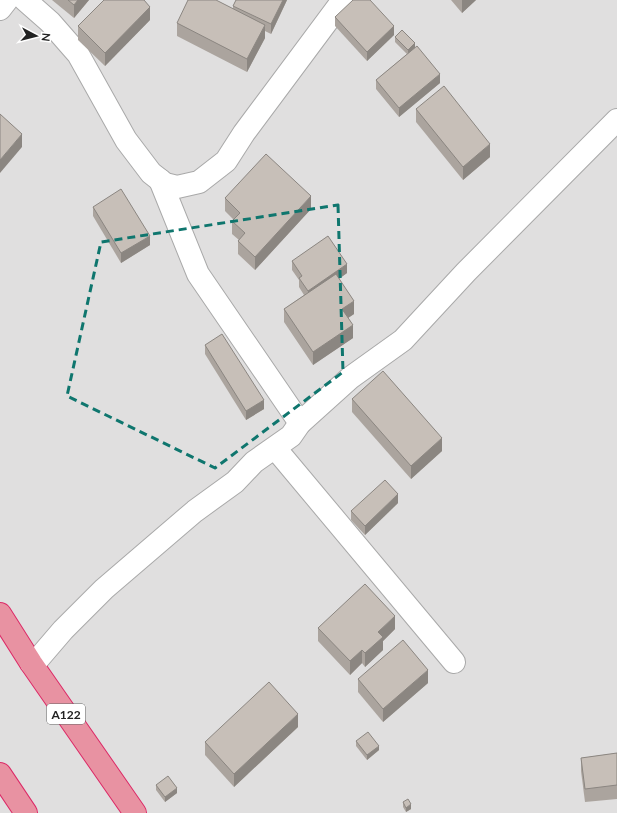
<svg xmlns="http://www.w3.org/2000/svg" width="617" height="813" font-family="Lato,sans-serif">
  <rect width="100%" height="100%" fill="#f2efe9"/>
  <rect fill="#e0dfdf" x="0" y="0" width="617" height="813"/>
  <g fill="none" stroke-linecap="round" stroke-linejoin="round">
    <defs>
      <g id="street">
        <polyline points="25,0 50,22 78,54 126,140 151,173 165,184 177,187 199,182 226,161 244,133 343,0"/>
        <polyline points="0,9 7,0"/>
        <polyline points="160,180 198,274 300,423"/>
        <polyline points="275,448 454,662"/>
        <polyline points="31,663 39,658 63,630 104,589 195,511 235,482 254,462 291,436 300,423 350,378 403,340 466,272 617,120"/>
      </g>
      <g id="highway">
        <polyline points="0,614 31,663 135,813"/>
        <polyline points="0,774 26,813"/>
      </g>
    </defs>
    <use href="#street" stroke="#a9a9a9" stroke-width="24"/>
    <use href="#highway" stroke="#dc2a67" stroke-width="24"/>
    <use href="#street" stroke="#fff" stroke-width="22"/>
    <use href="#highway" stroke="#e892a2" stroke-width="22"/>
  </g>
  <g fill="#aba49e">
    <polygon points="52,0 89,0 74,18"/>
    <polygon points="236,0 287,0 271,34 265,31 265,38 247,72 177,36 177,23 233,8 233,6"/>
    <polygon points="451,0 476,0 462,13"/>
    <polygon points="335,17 394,35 367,61 335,26"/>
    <polygon points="150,20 105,66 78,40 78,26"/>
    <polygon points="395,37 415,48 440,83 399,117 376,89 376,80 407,54 395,42"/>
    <polygon points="416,109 490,157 463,180 416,122"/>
    <polygon points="225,198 311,209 255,270 238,254 238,241 239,240 232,234 232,221 234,220 225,211"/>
    <polygon points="93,207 150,245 121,263 93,216"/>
    <polygon points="292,261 347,273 339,279 354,314 348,318 353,338 313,365 284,322 284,309 304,295 299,287 299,280 292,270"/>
    <polygon points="205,345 264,409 246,420 205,354"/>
    <polygon points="352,399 442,451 411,479 352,412"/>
    <polygon points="398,503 365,535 351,520 351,511"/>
    <polygon points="318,628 395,629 383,641 383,650 365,667 362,663 350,675 318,641"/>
    <polygon points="358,679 428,683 383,722 358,692"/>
    <polygon points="298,727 234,787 205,755 205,742"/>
    <polygon points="356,741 379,750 367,760 356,746"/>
    <polygon points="617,753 617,799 585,802 581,771 581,758"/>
    <polygon points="156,785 177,793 165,802 156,790"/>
    <polygon points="403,802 411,809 406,812 403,807"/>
  </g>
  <g fill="#8b8681">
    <polygon points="78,0 89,0 74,18 74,5"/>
    <polygon points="283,0 287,0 271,34 271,24"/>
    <polygon points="462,0 476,0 462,13"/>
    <polygon points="150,7 150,20 105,66 105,53"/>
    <polygon points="265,25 265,38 247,72 247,59"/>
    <polygon points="394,26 394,35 367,61 367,52"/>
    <polygon points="415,43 415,48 408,55 408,50"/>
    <polygon points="440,74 440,83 399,117 399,108"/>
    <polygon points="22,134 22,147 0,173 0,160"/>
    <polygon points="490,144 490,157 463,180 463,167"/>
    <polygon points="311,196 311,209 255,270 255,257"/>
    <polygon points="150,236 150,245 121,263 121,253"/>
    <polygon points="347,264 347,273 308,300 308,291"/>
    <polygon points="354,301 354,314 342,322 342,309"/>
    <polygon points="353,325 353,338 313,365 313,352"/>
    <polygon points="264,400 264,409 246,420 246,411"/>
    <polygon points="442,438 442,451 411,479 411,466"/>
    <polygon points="398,494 398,503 365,535 365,526"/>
    <polygon points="395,616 395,629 383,641 383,650 365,667 365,653 378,632"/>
    <polygon points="362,650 362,663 350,675 350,661"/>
    <polygon points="428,670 428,683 383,722 383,709"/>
    <polygon points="298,714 298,727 234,787 234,774"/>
    <polygon points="379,746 379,750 367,760 367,755"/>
    <polygon points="177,788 177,793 165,802 165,797"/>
    <polygon points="411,804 411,809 406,812 406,808"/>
  </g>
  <g fill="#c7bfb8" stroke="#8b8681">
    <polygon points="68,0 78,0 74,5"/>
    <polygon points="104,0 144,0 150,7 105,53 78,26"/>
    <polygon points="188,0 216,0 265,25 247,59 177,23"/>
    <polygon points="236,0 283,0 271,24 233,6"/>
    <polygon points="353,0 370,0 394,26 367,52 335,17"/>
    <polygon points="402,30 415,43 408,50 395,37"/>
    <polygon points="417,46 440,74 399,108 376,80"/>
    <polygon points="444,86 490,144 463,167 416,109"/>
    <polygon points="0,114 22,134 0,160"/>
    <polygon points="266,154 311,196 255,257 238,241 245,233 232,221 240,213 225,198"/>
    <polygon points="121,189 150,236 121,253 93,207"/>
    <polygon points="328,236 347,264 308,291 299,278 302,276 292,261"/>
    <polygon points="336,274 354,301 342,309 353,325 313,352 284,309"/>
    <polygon points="222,334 264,400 246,411 205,345"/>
    <polygon points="383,371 442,438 411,466 352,399"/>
    <polygon points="385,480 398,494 365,526 351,511"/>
    <polygon points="365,584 395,616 378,632 383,637 365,653 362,650 350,661 318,628"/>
    <polygon points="403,640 428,670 383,709 358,679"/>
    <polygon points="269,682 298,714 234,774 205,742"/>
    <polygon points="368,732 379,746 367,755 356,741"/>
    <polygon points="617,753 617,785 585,789 581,758"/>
    <polygon points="168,776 177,788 165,797 156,785"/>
    <polygon points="408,799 411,804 406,808 403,802"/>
  </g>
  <path fill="none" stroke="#0f766e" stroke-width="3" stroke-dasharray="8 5" stroke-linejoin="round" d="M338 205 343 372 215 468 67 396 101 242Z"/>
  <g text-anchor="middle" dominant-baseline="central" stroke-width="3" stroke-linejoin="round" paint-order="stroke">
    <rect fill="#fff" stroke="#646464" stroke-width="1" x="47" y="704" width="38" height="20" rx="3"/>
    <g font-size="12" font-weight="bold" fill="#222">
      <text x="66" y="714">A122</text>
    </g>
  </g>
  <g transform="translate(36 36) rotate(97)" stroke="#ffffff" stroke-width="3" paint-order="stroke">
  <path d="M0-3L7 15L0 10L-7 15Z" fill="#222222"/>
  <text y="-6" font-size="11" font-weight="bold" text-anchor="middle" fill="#222222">N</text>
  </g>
</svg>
